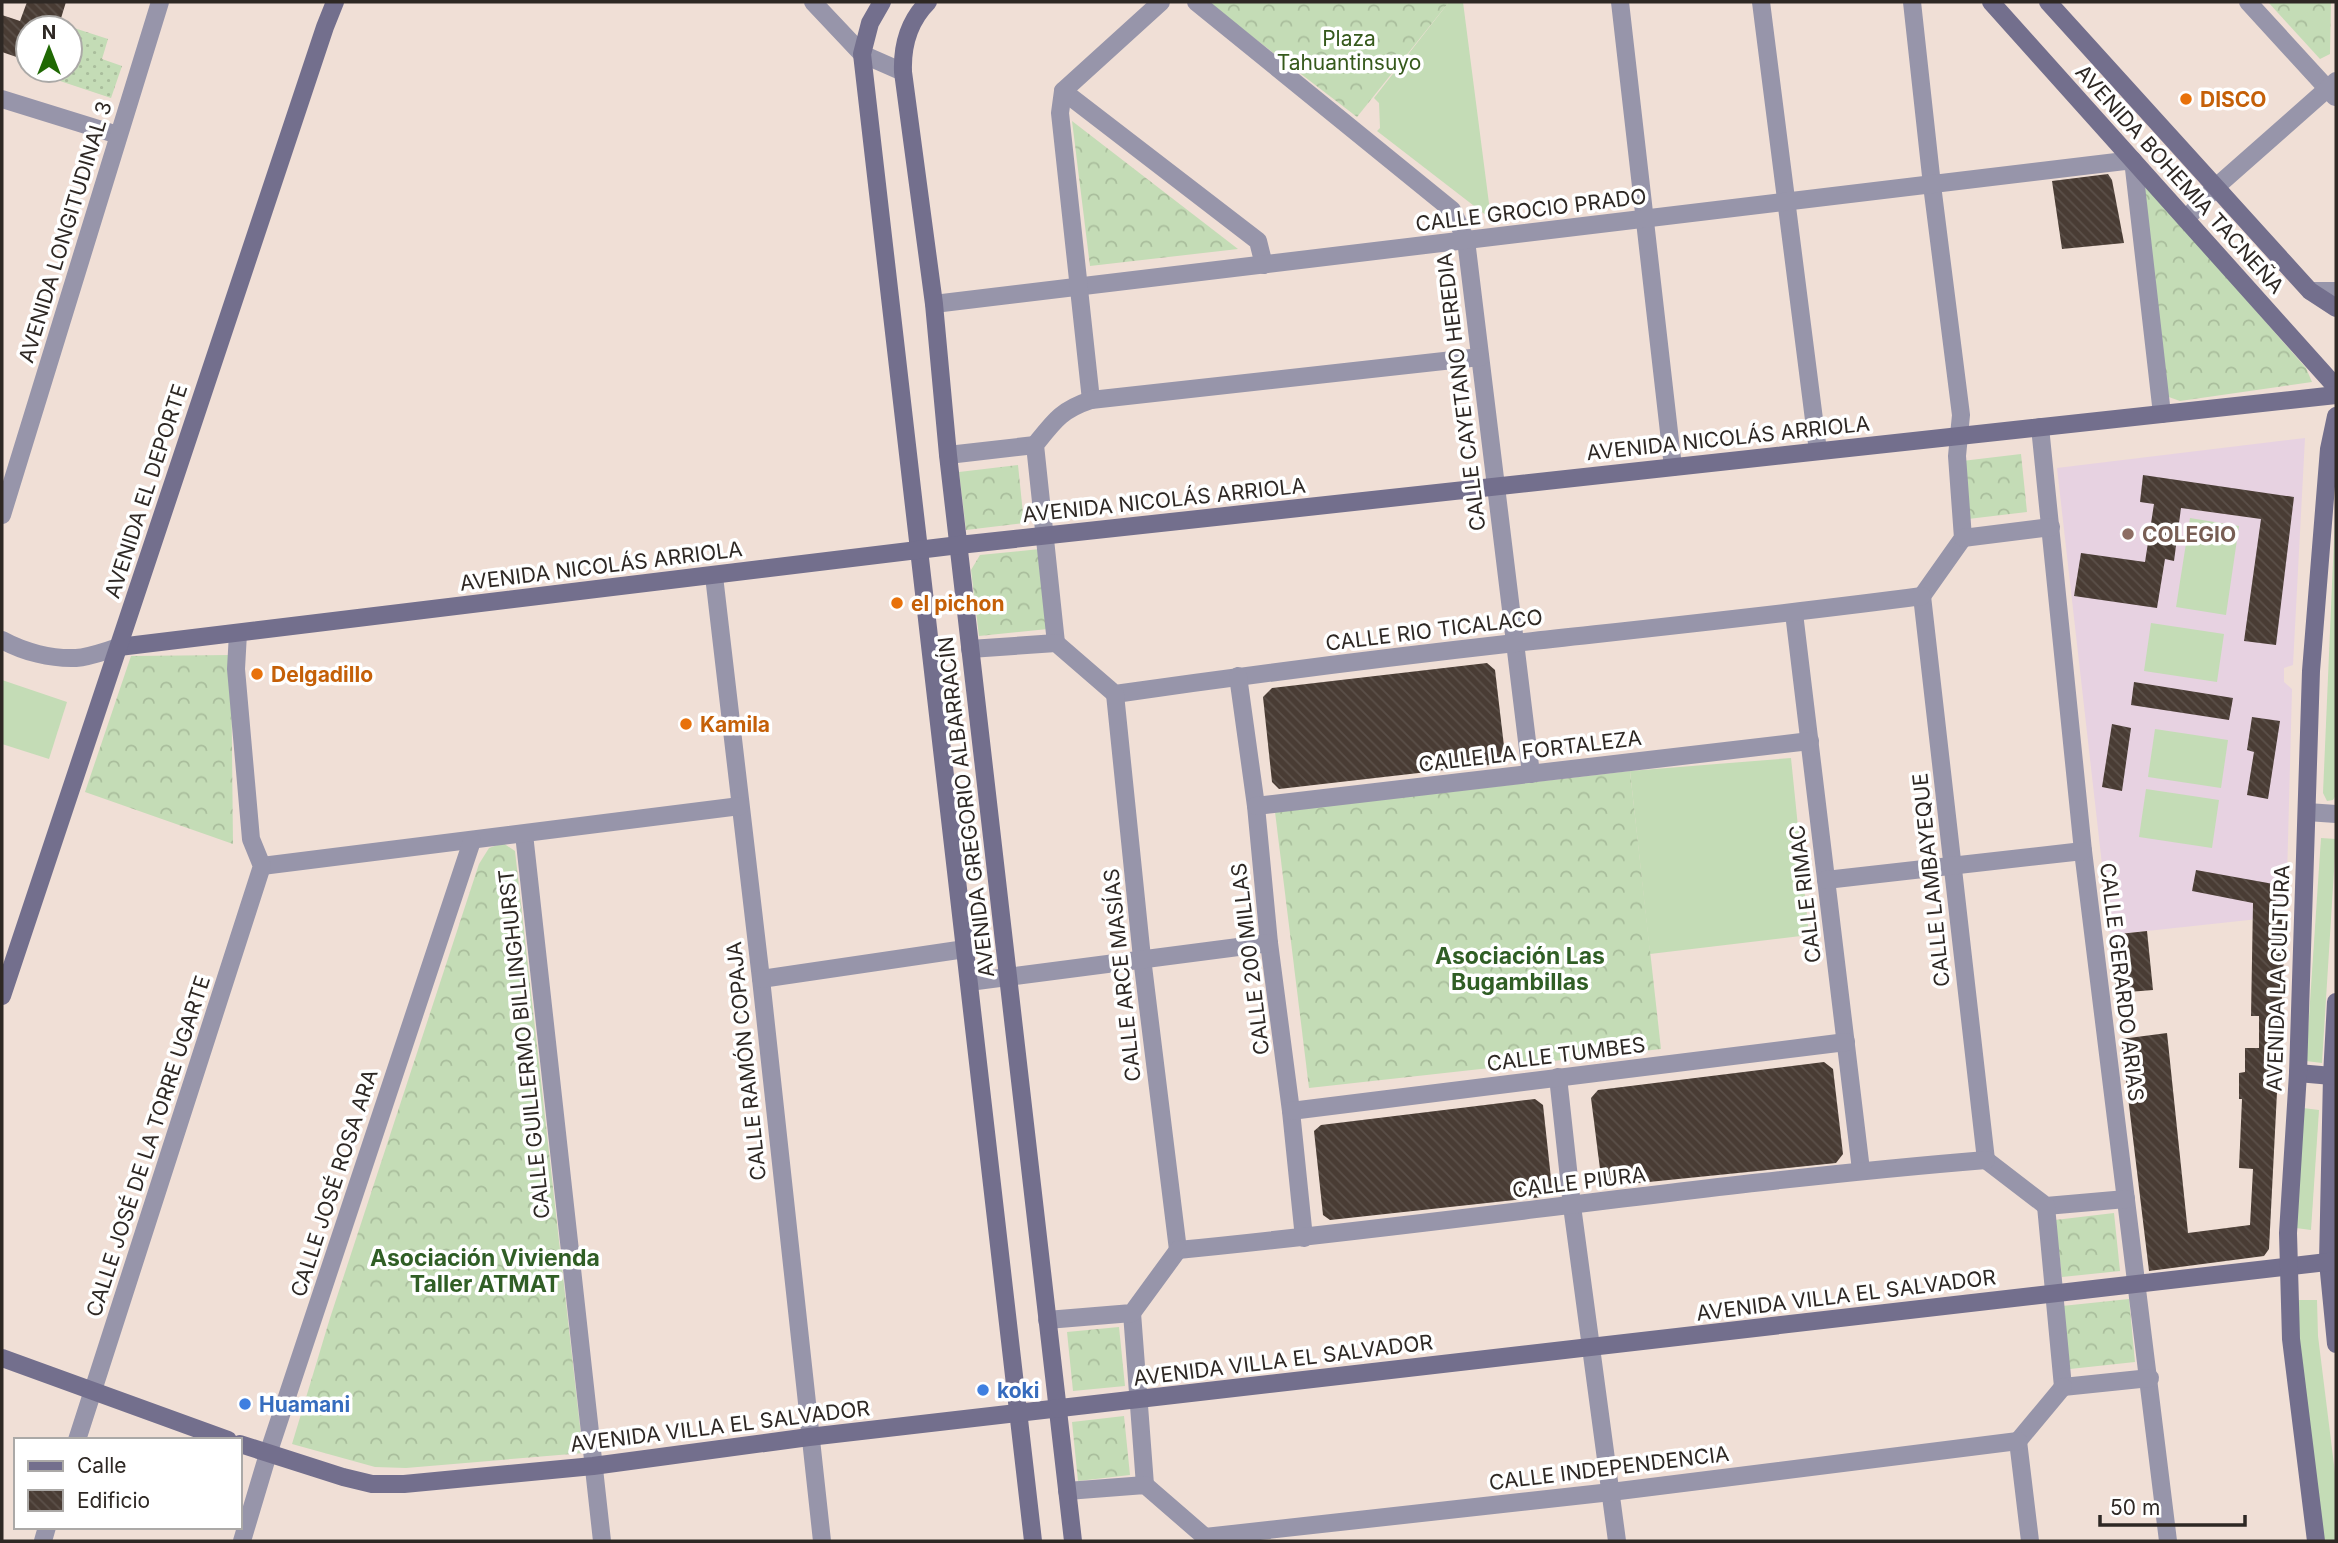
<svg xmlns="http://www.w3.org/2000/svg" width="2338" height="1543" font-family="Inter,sans-serif">
  <defs>
    <pattern id="forest-crowns" width="20" height="18" patternUnits="userSpaceOnUse" patternTransform="scale(1.75)"><rect width="20" height="18" fill="#c4dcb6"/><path d="M2 6a3 3 0 1 1 6 0M12 15a3 3 0 1 1 6 0" fill="none" stroke="#a9bd9c"/></pattern>
    <pattern id="garden-dots" width="8" height="8" patternUnits="userSpaceOnUse" patternTransform="scale(1.75)"><rect width="8" height="8" fill="#c4dcb6"/><path d="M2 2h.1M6 6h.1" fill="none" stroke="#a9bd9c" stroke-width="1.8" stroke-linecap="round"/></pattern>
    <pattern id="building-back-hatch" width="6" height="6" patternUnits="userSpaceOnUse" patternTransform="scale(1.75)"><rect width="6" height="6" fill="#493c34"/><path d="M-1 5l2 2M0 0l6 6M5-1l2 2" fill="none" stroke="#5b5049"/></pattern>
  </defs>
  <rect width="100%" height="100%" fill="#f0dfd6"/>
  <polygon fill="#e7d2e1" points="2305,438 2293,665 2284,668 2284,682 2292,689 2286,916 2110,935 2057,468"/>
  <g fill="#c4dcb6">
    <polygon points="1449,2 1463,2 1491,219 1377,131 1380,128 1379,103 1374,98"/>
    <polygon points="2336,492 2336,795 2333,800 2327,801 2323,793"/>
    <polygon points="2190,518 2239,526 2226,615 2176,607"/>
    <polygon points="2151,623 2224,634 2217,682 2144,671"/>
    <polygon points="2,680 67,702 49,759 2,744"/>
    <polygon points="2155,729 2228,740 2221,788 2148,777"/>
    <polygon points="1791,758 1809,935 1650,954 1630,771"/>
    <polygon points="2146,789 2219,800 2212,848 2139,837"/>
    <polygon points="2321,838 2336,839 2322,1063 2306,1061"/>
    <polygon points="2303,1108 2319,1110 2311,1230 2296,1228"/>
    <polygon points="2297,1300 2317,1300 2318,1336 2336,1481 2336,1541 2323,1541 2299,1338"/>
  </g>
  <g fill="url(#forest-crowns)">
    <polygon points="1207,2 1449,2 1357,117"/>
    <polygon points="2268,2 2331,2 2330,54 2320,59"/>
    <polygon points="1072,121 1238,249 1090,266"/>
    <polygon points="2147,186 2306,368 2312,382 2180,401 2166,396 2138,194"/>
    <polygon points="2021,454 2027,512 1968,519 1962,461"/>
    <polygon points="1018,465 1024,523 966,530 959,472"/>
    <polygon points="1040,549 1048,629 979,636 971,570 980,555"/>
    <polygon points="231,655 233,844 85,792 131,656"/>
    <polygon points="1630,771 1661,1049 1309,1088 1275,812"/>
    <polygon points="503,843 515,851 583,1453 406,1468 375,1467 292,1444 330,1318 479,864 489,848"/>
    <polygon points="2114,1213 2120,1271 2062,1277 2055,1220"/>
    <polygon points="2129,1299 2135,1362 2070,1369 2062,1306"/>
    <polygon points="1119,1327 1125,1386 1073,1391 1067,1332"/>
    <polygon points="1124,1416 1130,1475 1078,1481 1072,1422"/>
  </g>
  <polygon fill="url(#garden-dots)" points="71,27 108,39 102,59 122,66 111,98 54,79 57,70 70,70"/>
  <g fill="url(#building-back-hatch)">
    <polygon points="27,2 66,2 58,28 28,28 28,61 2,52 2,15 20,21"/>
    <polygon points="2108,174 2112,180 2124,243 2062,249 2052,181"/>
    <polygon points="2143,475 2294,497 2276,645 2244,641 2261,519 2181,508 2174,561 2165,559 2157,608 2074,596 2081,553 2145,562 2154,504 2140,502"/>
    <polygon points="1487,663 1495,670 1506,763 1279,789 1272,782 1263,697 1272,688"/>
    <polygon points="2134,682 2233,698 2229,720 2131,705"/>
    <polygon points="2252,717 2280,721 2268,799 2247,795 2254,752 2247,750"/>
    <polygon points="2112,724 2131,728 2122,791 2102,787"/>
    <polygon points="2196,870 2279,885 2272,918 2286,916 2269,1249 2264,1256 2149,1271 2121,1039 2167,1033 2188,1233 2250,1225 2253,1169 2239,1168 2242,1099 2239,1099 2239,1073 2245,1072 2245,1048 2259,1048 2259,1016 2251,1016 2253,903 2192,891"/>
    <polygon points="2147,931 2153,990 2116,993 2110,935"/>
    <polygon points="1824,1062 1833,1069 1843,1154 1836,1163 1609,1186 1601,1177 1591,1098 1598,1090"/>
    <polygon points="1535,1099 1543,1105 1552,1188 1543,1197 1330,1220 1323,1215 1314,1131 1321,1125"/>
  </g>
  <g fill="none" stroke-linecap="round" stroke-linejoin="round">
    <g stroke="#9795aa" stroke-width="18">
      <polyline points="813,2 862,54 903,72"/>
      <polyline points="1196,2 1452,210 1466,240 1531,774"/>
      <polyline points="1620,2 1673,467"/>
      <polyline points="1761,2 1818,451"/>
      <polyline points="1912,2 1932,185 1961,415 1957,456 1963,538 1922,596"/>
      <polyline points="2248,2 2335,97"/>
      <polyline points="1063,91 1258,241 1264,265"/>
      <polyline points="2,99 118,135"/>
      <polyline points="2186,219 2216,187 2336,81"/>
      <polyline points="2310,291 2336,291"/>
      <polyline points="934,304 2133,160 2162,414"/>
      <polyline points="1091,400 1060,113 1063,91 1161,2"/>
      <polyline points="2040,427 2083,851 2168,1541"/>
      <polyline points="948,455 1035,445"/>
      <polyline points="2,515 160,2"/>
      <polyline points="1963,538 2051,527"/>
      <polyline points="714,576 761,979 822,1541"/>
      <polyline points="1922,596 1986,1160"/>
      <polyline points="1794,613 1861,1170"/>
      <path d="M2 640C24 652 51 659 76 658 90 657 105 651 119 647"/>
      <path d="M1056 643 1035 445C1054 421 1061 410 1091 400L1480 357"/>
      <path d="M970 649 1056 643 1115 694C1248 675 1382 658 1515 643 1651 628 1787 614 1922 596"/>
      <polyline points="1238,676 1256,806 1269,943 1291,1111 1304,1238"/>
      <polyline points="1115,694 1142,958 1178,1250"/>
      <polyline points="1256,806 1810,741"/>
      <polyline points="2307,812 2336,814"/>
      <polyline points="524,834 602,1541"/>
      <polyline points="262,866 740,806"/>
      <polyline points="1826,880 2083,851"/>
      <polyline points="761,979 965,949"/>
      <polyline points="969,982 1269,943"/>
      <polyline points="1558,1077 1572,1206 1617,1541"/>
      <polyline points="1291,1111 1846,1042"/>
      <polyline points="1986,1160 2046,1206 2126,1199"/>
      <polyline points="2046,1206 2063,1387"/>
      <path d="M1178 1250C1447 1224 1716 1182 1986 1160"/>
      <polyline points="1132,1313 1145,1485"/>
      <polyline points="1047,1320 1132,1313 1178,1250"/>
      <polyline points="2063,1387 2150,1378"/>
      <polyline points="77,1440 262,866 251,839 236,669 238,633"/>
      <polyline points="2018,1441 2030,1541"/>
      <polyline points="2018,1441 2063,1387"/>
      <polyline points="1067,1491 1145,1485 1205,1537"/>
      <polyline points="1205,1537 1611,1492 2018,1441"/>
      <polyline points="43,1541 47,1527"/>
      <polyline points="242,1541 268,1454 472,841"/>
    </g>
    <g stroke="#736f8d" stroke-width="18">
      <polyline points="882,2 870,23 862,54 1033,1541"/>
      <path d="M928 2C909 21 902 45 903 72L934 304 948 455 1073 1541"/>
      <polyline points="1991,2 2336,387"/>
      <polyline points="2048,2 2310,291 2336,308"/>
      <polyline points="119,647 959,545 2336,395"/>
      <polyline points="2,996 325,27 335,2"/>
      <polyline points="2336,1002 2332,1076 2328,1262 2336,1344"/>
      <polyline points="2298,1073 2332,1076"/>
      <polyline points="2,1358 228,1440"/>
      <polyline points="240,1444 343,1477 372,1484 404,1484 593,1466 809,1437 2336,1261"/>
      <polyline points="2316,1541 2291,1339 2288,1233 2298,1073 2311,671 2329,449 2336,416"/>
    </g>
  </g>
  <g fill="#e8710a" stroke="#fff" stroke-width="2.5">
    <circle cx="2186" cy="99" r="7"/>
    <circle cx="897" cy="603" r="7"/>
    <circle cx="257" cy="674" r="7"/>
    <circle cx="686" cy="724" r="7"/>
  </g>
  <circle fill="#8d6e63" stroke="#fff" stroke-width="2.5" cx="2128" cy="534" r="7"/>
  <g fill="#3f7fe0" stroke="#fff" stroke-width="2.5">
    <circle cx="983" cy="1390" r="7"/>
    <circle cx="245" cy="1404" r="7"/>
  </g>
  <g text-anchor="middle" dominant-baseline="central" stroke-width="7" stroke-linejoin="round" paint-order="stroke">
    <g font-size="21" fill="#36591c" stroke="#fff">
      <text x="1349" y="38">Plaza<tspan x="1349" dy="24">Tahuantinsuyo</tspan></text>
    </g>
    <g font-size="21" font-weight="bold" fill="#c56008" stroke="#fff" text-anchor="start">
      <text x="2200" y="99">DISCO</text>
      <text x="911" y="603">el pichon</text>
      <text x="271" y="674">Delgadillo</text>
      <text x="700" y="724">Kamila</text>
    </g>
    <g font-size="21" fill="#2e2824" stroke="#fff">
      <text transform="translate(2180 179) rotate(48)">AVENIDA BOHEMIA TACNEÑA</text>
      <text transform="translate(1531 210) rotate(-7)">CALLE GROCIO PRADO</text>
      <text transform="translate(65 232) rotate(-73)">AVENIDA LONGITUDINAL 3</text>
      <text transform="translate(1461 392) rotate(-97)">CALLE CAYETANO HEREDIA</text>
      <text transform="translate(1728 438) rotate(-6)">AVENIDA NICOLÁS ARRIOLA</text>
      <text transform="translate(146 491) rotate(-72)">AVENIDA EL DEPORTE</text>
      <text transform="translate(1164 500) rotate(-6)">AVENIDA NICOLÁS ARRIOLA</text>
      <text transform="translate(601 566) rotate(-7)">AVENIDA NICOLÁS ARRIOLA</text>
      <text transform="translate(1434 630) rotate(-7)">CALLE RIO TICALACO</text>
      <text transform="translate(1530 751) rotate(-7)">CALLE LA FORTALEZA</text>
      <text transform="translate(966 807) rotate(-97)">AVENIDA GREGORIO ALBARRACÍN</text>
      <text transform="translate(1931 880) rotate(-96)">CALLE LAMBAYEQUE</text>
      <text transform="translate(1805 894) rotate(-97)">CALLE RIMAC</text>
      <text transform="translate(1250 959) rotate(-97)">CALLE 200 MILLAS</text>
      <text transform="translate(1122 975) rotate(-96)">CALLE ARCE MASÍAS</text>
      <text transform="translate(2278 978) rotate(-88)">AVENIDA LA CULTURA</text>
      <text transform="translate(2122 982) rotate(83)">CALLE GERARDO ARIAS</text>
      <text transform="translate(524 1044) rotate(-96)">CALLE GUILLERMO BILLINGHURST</text>
      <text transform="translate(1566 1054) rotate(-7)">CALLE TUMBES</text>
      <text transform="translate(746 1061) rotate(-96)">CALLE RAMÓN COPAJA</text>
      <text transform="translate(148 1146) rotate(-72)">CALLE JOSÉ DE LA TORRE UGARTE</text>
      <text transform="translate(1579 1182) rotate(-7)">CALLE PIURA</text>
      <text transform="translate(334 1183) rotate(-72)">CALLE JOSÉ ROSA ARA</text>
      <text transform="translate(1846 1295) rotate(-7)">AVENIDA VILLA EL SALVADOR</text>
      <text transform="translate(1283 1360) rotate(-7)">AVENIDA VILLA EL SALVADOR</text>
      <text transform="translate(720 1426) rotate(-7)">AVENIDA VILLA EL SALVADOR</text>
      <text transform="translate(1609 1468) rotate(-7)">CALLE INDEPENDENCIA</text>
    </g>
    <g font-size="21" font-weight="bold" fill="#785e54" stroke="#fff" text-anchor="start">
      <text x="2142" y="534">COLEGIO</text>
    </g>
    <g font-size="21" font-weight="bold" fill="#366cbe" stroke="#fff" text-anchor="start">
      <text x="997" y="1390">koki</text>
      <text x="259" y="1404">Huamani</text>
    </g>
    <g font-size="23" font-weight="bold" fill="#305e25" stroke="#fff">
      <text x="1520" y="956">Asociación Las<tspan x="1520" dy="26">Bugambillas</tspan></text>
      <text x="485" y="1258">Asociación Vivienda<tspan x="485" dy="26">Taller ATMAT</tspan></text>
    </g>
  </g>
  <rect width="2338" height="1543" fill="none" stroke="#2e2824" stroke-width="7"/>
  <rect x="14" y="1438" width="228" height="91" fill="#ffffff" stroke="#aba9a7" stroke-width="2"/>
  <rect x="28" y="1461" width="35" height="10" fill="#736f8d" stroke="#aba9a7" stroke-width="2"/>
  <text x="77" y="1473" font-size="21" fill="#2e2824">Calle</text>
  <rect x="28" y="1490" width="35" height="21" fill="url(#building-back-hatch)" stroke="#aba9a7" stroke-width="2"/>
  <text x="77" y="1508" font-size="21" fill="#2e2824">Edificio</text>
  <g transform="translate(49 49)"><circle r="33" fill="#ffffff" stroke="#aba9a7" stroke-width="2"/>
  <path d="M0-5L12 26L0 18L-12 26Z" fill="#206904"/>
  <text y="-10" font-size="19" font-weight="bold" text-anchor="middle" fill="#2e2824">N</text>
  </g>
  <path d="M2100 1515v10h145v-10" fill="none" stroke="#2e2824" stroke-width="3.5"/>
  <text x="2110" y="1515" font-size="21" fill="#2e2824" stroke="#ffffff" stroke-width="5" paint-order="stroke">50 m</text>
</svg>
